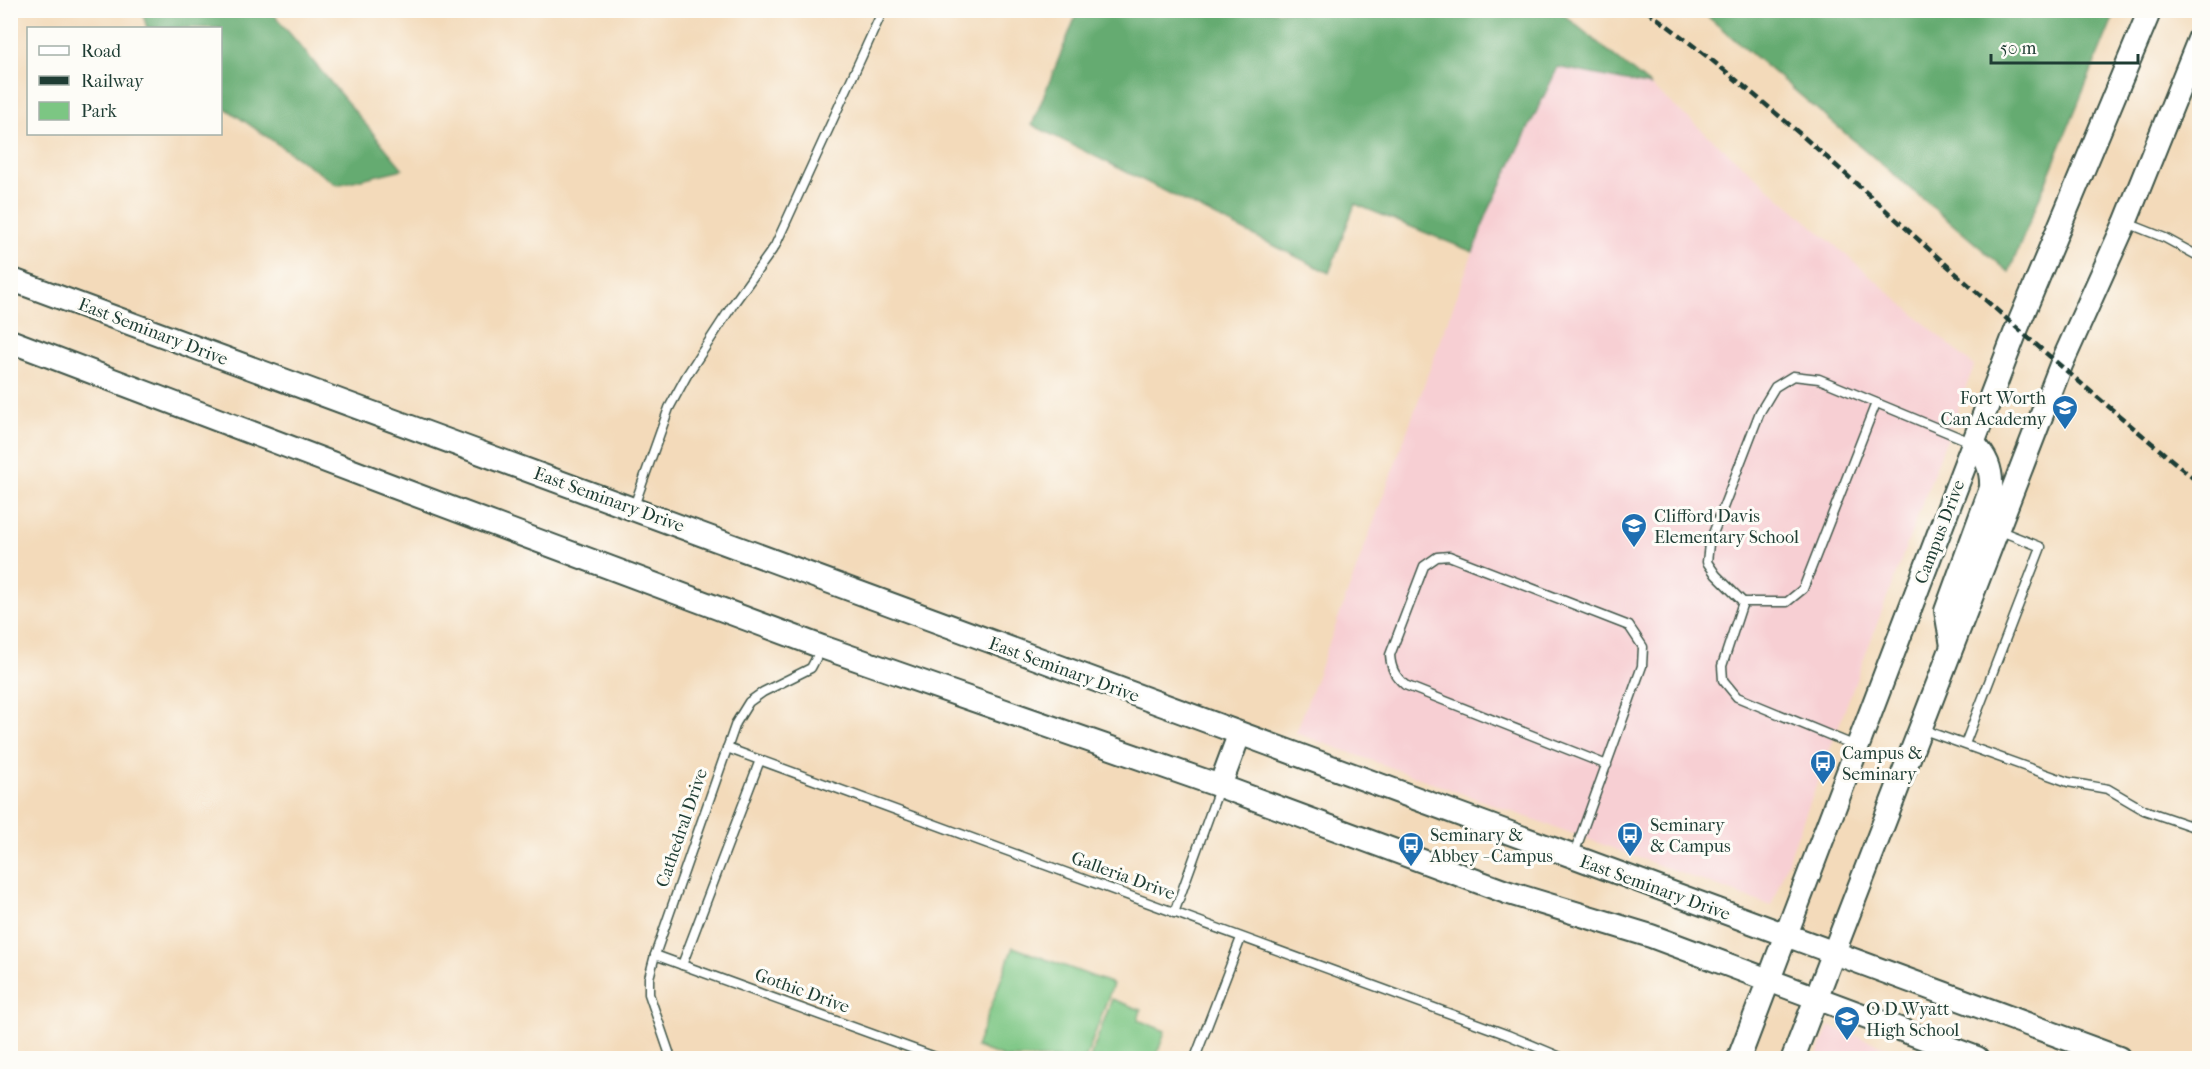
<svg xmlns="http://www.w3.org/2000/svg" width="2210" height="1069" font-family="'IM FELL French Canon',serif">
  <rect width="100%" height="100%" fill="#fdfcf7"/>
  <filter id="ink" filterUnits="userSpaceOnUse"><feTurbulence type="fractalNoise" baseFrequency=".0167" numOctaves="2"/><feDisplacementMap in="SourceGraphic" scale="12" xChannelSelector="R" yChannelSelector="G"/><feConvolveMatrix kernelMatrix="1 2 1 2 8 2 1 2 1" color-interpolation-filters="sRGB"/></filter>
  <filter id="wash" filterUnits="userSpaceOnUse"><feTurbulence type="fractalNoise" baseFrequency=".008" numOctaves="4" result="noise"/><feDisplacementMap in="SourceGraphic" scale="24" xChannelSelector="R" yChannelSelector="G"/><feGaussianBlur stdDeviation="1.35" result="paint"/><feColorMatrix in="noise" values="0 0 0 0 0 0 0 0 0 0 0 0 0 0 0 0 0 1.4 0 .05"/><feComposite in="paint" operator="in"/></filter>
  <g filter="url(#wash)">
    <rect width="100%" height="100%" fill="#f3daba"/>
    <g fill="#f7cfd3">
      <polygon points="1558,67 1651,86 1974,366 1771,906 1296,733 1487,214"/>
      <polygon points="1829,1026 1916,1058 1816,1058"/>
    </g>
    <g fill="#7cc683" stroke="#4e825c" stroke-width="1.5">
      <polygon points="1013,947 1113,984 1086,1058 1006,1058 976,1047"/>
      <polygon points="1112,999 1141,1010 1138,1020 1165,1031 1156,1058 1090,1058"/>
    </g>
    <g fill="#65ab71" stroke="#427452" stroke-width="1.5">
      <polygon points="142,11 271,11 403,169 337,185 221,105 220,28 147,28"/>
      <polygon points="1078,11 1559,11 1651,86 1558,67 1487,214 1473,252 1355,204 1329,273 1032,125"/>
      <polygon points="1701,11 2116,11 2009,272"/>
    </g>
  </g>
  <g filter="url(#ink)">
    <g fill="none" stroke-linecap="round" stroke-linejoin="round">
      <defs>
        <g id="lane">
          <polyline points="2127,223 2165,238 2200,257"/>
          <polyline points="633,509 669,408 687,375 734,303 775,246 883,10"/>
          <polyline points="1743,602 1787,602 1803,589 1876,403"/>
          <polyline points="1921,729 2068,782 2108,789 2144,810 2200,829"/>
          <polyline points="1965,744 2041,547 1998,530"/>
          <polyline points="1856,746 1737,697 1723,680 1722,666 1743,602 1716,575 1707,562 1709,544 1760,412 1775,387 1793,376 1819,379 1973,443"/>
          <polyline points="727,748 1508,1035 1563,1058"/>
          <path d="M1574 854 1642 666 1643 647 1629 626 1449 556 1437 557 1424 566 1390 655C1391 669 1395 676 1405 685L1607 765"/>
          <polyline points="1174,913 1220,786"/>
          <polyline points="655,955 938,1058"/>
          <polyline points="682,965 760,760"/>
          <polyline points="671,1058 649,994 649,978 655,955 736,723 749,702 763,692 811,668 821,649"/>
          <polyline points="1195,1058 1241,938"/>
        </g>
        <g id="secondary">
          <polyline points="10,279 2119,1058"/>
          <polyline points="10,341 392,486 822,647 1220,786 1506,892 1651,936 1977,1058"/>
          <path d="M1952 646 1946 611 1991 488C1992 469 1986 456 1973 443"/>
          <polyline points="1220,786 1239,735"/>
          <polyline points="1739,1058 2017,328 2150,10"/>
          <polyline points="1793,1058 2061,365 2125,223 2200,37"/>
        </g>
      </defs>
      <use href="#lane" stroke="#3f5548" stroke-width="11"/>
      <use href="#secondary" stroke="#3f5548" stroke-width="26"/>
      <use href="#lane" stroke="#fff" stroke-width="8"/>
      <use href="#secondary" stroke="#fff" stroke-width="22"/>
      <path stroke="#1f3d34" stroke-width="4.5" stroke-dasharray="9 4.5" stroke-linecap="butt" d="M1646 10C1778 106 1894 220 2016 327 2076 380 2138 431 2200 484"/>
    </g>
  </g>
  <defs>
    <symbol id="school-pin" viewBox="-11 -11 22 30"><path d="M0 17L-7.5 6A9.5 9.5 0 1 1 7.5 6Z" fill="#1f6fb2" stroke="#fdfcf7"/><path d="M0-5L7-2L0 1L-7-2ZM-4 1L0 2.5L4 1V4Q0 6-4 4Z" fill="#fff"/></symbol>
    <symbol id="bus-pin" viewBox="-11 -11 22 30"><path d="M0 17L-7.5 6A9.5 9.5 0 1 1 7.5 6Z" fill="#1f6fb2" stroke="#fdfcf7"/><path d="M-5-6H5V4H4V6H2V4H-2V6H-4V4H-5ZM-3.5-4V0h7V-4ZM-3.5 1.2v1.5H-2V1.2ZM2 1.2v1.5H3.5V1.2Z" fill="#fff"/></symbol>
  </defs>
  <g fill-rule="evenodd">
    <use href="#school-pin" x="2050" y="393" width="30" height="40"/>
    <use href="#school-pin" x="1619" y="511" width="30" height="40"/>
    <use href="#bus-pin" x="1808" y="748" width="30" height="40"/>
    <use href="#bus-pin" x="1615" y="820" width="30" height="40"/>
    <use href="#bus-pin" x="1396" y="830" width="30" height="40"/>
    <use href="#school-pin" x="1832" y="1004" width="30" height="40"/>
  </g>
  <g text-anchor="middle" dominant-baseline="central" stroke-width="6" stroke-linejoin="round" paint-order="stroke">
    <g font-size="18" fill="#1f3d34" stroke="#fdfcf7">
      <text transform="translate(153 332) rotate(21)">East Seminary Drive</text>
      <text transform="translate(609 500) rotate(20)">East Seminary Drive</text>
      <text transform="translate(1940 532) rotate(-69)">Campus Drive</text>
      <text transform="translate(1064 670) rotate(20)">East Seminary Drive</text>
      <text transform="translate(682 828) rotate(-71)">Cathedral Drive</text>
      <text transform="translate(1123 876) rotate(20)">Galleria Drive</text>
      <text transform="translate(1655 888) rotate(20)">East Seminary Drive</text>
      <text transform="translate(802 991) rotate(20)">Gothic Drive</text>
    </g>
    <g font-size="18" fill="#1f3d34" stroke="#fdfcf7" text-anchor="start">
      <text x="2046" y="398" text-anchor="end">Fort Worth<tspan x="2046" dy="21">Can Academy</tspan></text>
      <text x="1654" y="516">Clifford Davis<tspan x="1654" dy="21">Elementary School</tspan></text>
      <text x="1842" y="753">Campus &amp;<tspan x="1842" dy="21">Seminary</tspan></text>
      <text x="1650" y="825">Seminary<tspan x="1650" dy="21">&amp; Campus</tspan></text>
      <text x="1430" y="835">Seminary &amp;<tspan x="1430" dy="21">Abbey - Campus</tspan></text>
      <text x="1866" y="1009">O D Wyatt<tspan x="1866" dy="21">High School</tspan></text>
    </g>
  </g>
  <rect width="2210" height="1069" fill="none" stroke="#fdfcf7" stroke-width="36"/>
  <rect x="27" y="27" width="195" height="108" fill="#fdfcf7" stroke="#a4b0a9" stroke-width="1.5"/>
  <rect x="39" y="46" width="30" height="9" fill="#ffffff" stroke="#a4b0a9" stroke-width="1.5"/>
  <text x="81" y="57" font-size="18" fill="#1f3d34">Road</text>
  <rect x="39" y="76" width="30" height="9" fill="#1f3d34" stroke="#a4b0a9" stroke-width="1.5"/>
  <text x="81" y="87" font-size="18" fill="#1f3d34">Railway</text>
  <rect x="39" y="102" width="30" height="18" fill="#7cc683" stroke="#a4b0a9" stroke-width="1.5"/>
  <text x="81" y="117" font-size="18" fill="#1f3d34">Park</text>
  <path d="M1991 54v9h147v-9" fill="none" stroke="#1f3d34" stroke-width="3"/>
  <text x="2000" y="54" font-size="18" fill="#1f3d34" stroke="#fdfcf7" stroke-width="4.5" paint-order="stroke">50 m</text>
</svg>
